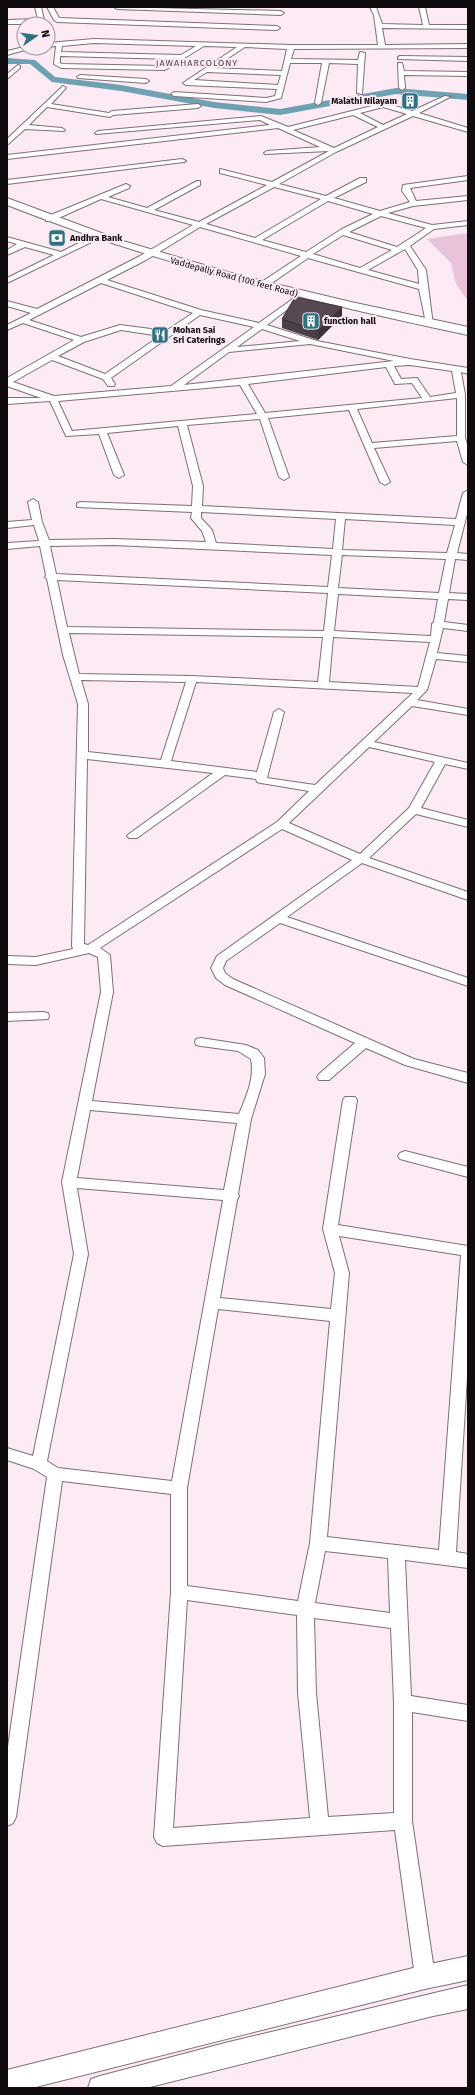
<svg xmlns="http://www.w3.org/2000/svg" width="475" height="2095" font-family="'Fira Sans',sans-serif">
  <rect width="100%" height="100%" fill="#fceaf5"/>
  <polygon fill="#e8c3da" points="468,233 468,301 456,284 451,263 427,239"/>
  <g fill="none" stroke-linecap="round" stroke-linejoin="round">
    <polygon fill="#6ea1b2" fill-rule="evenodd" points="7,58 35,60 55,77 121,85 214,102 280,109 396,88 468,94 468,100 396,94 280,115 214,108 121,91 52,82 30,64 7,64"/>
    <defs>
      <g id="minor">
        <polygon points="35,7 41,7 45,24 7,24 7,20 38,19"/>
        <polygon points="47,7 53,7 59,18 277,26 280,28 277,30 57,22 54,20"/>
        <polygon points="114,7 281,11 284,13 281,15 117,9"/>
        <path d="M370 7H376L382 24 423 25 419 7H425L429 25H468V29L382 28 385 45 468 44V48L294 49 291 59 358 60 360 52 365 53 362 94 357 93 358 64 329 63 321 103 318 105 315 103 322 63H290L281 98 266 102 174 96 171 94 174 92 266 98 275 96 277 89 186 85 183 83 237 47 204 46 165 70 61 68 54 64 56 46 48 47V43L94 39 291 45H378L374 15ZM94 43 196 46 181 55 61 52 62 46ZM245 47 287 49 282 71 213 68ZM60 56 175 59 164 66 62 64 60 63ZM207 72 281 75 278 85 194 80Z"/>
        <polygon points="24,47 32,48 7,55 7,51"/>
        <polygon points="400,56 468,57 468,61 398,59 398,57"/>
        <polygon points="398,63 402,63 404,71 468,72 468,76 404,75 405,88 402,90 399,88"/>
        <polygon points="18,65 20,66 20,68 7,79 7,74"/>
        <polygon points="80,75 146,79 149,81 146,83 78,78 77,77"/>
        <polygon points="63,86 66,88 51,104 109,113 112,111 198,104 201,106 198,108 113,115 110,117 47,107 29,125 62,128 65,130 64,131 25,129 7,145 7,139"/>
        <path d="M445 96 450 97 419 113 468 128V132L413 116 336 152 279 184 326 196 360 178H366V182L334 198 380 211 410 202 402 191 403 185 468 176V180L410 188 416 201 468 196V200L413 206 388 213 432 225 468 221V225L434 229 410 246 426 270 433 325 426 323 419 289 308 258 266 287H260V283L301 256 200 227 146 260 107 280 201 310 259 323 294 298H297V302L267 325 317 341 410 359 468 368V374L461 372 465 395V438L468 447V465L463 462 457 441 374 448 390 482 385 485 380 482 349 410 268 418 289 477 284 480 279 477 260 419 187 425 203 486 202 506 456 519 463 493 468 490V510L457 553 468 554V560L455 559 449 593 468 594V600L448 599 444 622 468 625V631L443 628 437 653 468 656V662L436 659 427 690 417 700 468 709V715L412 706 374 742 468 763V769L445 764 421 808 468 820V827L416 814 369 858 468 892V900L362 863 287 917 468 978V986L280 923 226 961 223 968 225 973 233 979 414 1059 468 1073V1083L405 1065 366 1048 329 1080H319L317 1077 319 1074 355 1043 225 985 216 978 211 968 217 956 352 860 282 829 100 948 110 955 113 992 92 1101 239 1114C246 1097 255 1078 251 1059L238 1051 201 1046 196 1045 195 1042 196 1039 201 1038 246 1045 258 1050 264 1058 265 1074 251 1119 238 1194 239 1196 237 1200 220 1298 331 1309 335 1273 323 1229 343 1100 345 1097H355L357 1100 338 1225 468 1246V1361L456 1552 468 1554V1568L405 1560 411 1696 468 1705V1721L412 1712V1821L435 1977 432 1984 425 1987 418 1984 415 1977 395 1830 163 1846 157 1843 154 1837 171 1592V1494L62 1481 16 1817 13 1823 7 1826V1754L47 1477 34 1469 7 1460V1448L33 1456 74 1254 62 1182 101 992 98 957 89 953 36 965 7 964V956L36 957 73 949 72 946 78 704 63 655 47 579 45 577 46 575 40 546 7 549V543L39 541 34 525 7 528V522L32 520 28 502 33 499 38 502 42 522 49 540 114 539 206 542 202 531 191 518 192 512 77 507V503L80 502 192 506 193 486 178 426 107 433 124 475 119 478 114 475 99 434 66 436 50 401 7 404V398H41L7 386V378L74 340 23 323 7 330V325L31 313 7 306V301L37 309 140 256 193 225 101 199 52 221H46V217L126 184 130 186 129 188 108 197 147 208 197 181H200V185L154 210 199 222 267 185 220 173V169L272 182 329 151 265 154 264 153 267 151 320 147 278 128 7 159V155L270 125 260 120 96 134 95 133 98 131 261 116 288 127 376 105 369 102V100L371 99 412 111ZM383 107 407 114 383 125 360 113ZM353 115 378 127 334 148 293 130ZM274 187 321 199 255 238 206 224ZM328 201 373 214 342 229 306 252 262 240ZM381 216 426 228 397 247 349 232ZM343 235 392 250 360 268 313 254ZM405 249 418 270 419 284 368 270ZM101 283 193 313 166 331 120 325 81 337 29 320ZM200 315 254 327 171 386 54 396 13 382 52 360 103 379 108 386H114L115 384 111 378ZM262 329 300 341 237 347ZM121 330 160 336 105 374 58 356 84 342ZM310 344 394 361 184 385 229 352ZM410 365 452 371 456 393 430 397 417 378 401 379 394 366ZM386 367 395 384 412 383 422 398 265 413 248 384ZM240 385 257 414 72 431 58 401ZM457 398V436L372 443 357 409ZM201 512 336 519 333 549 216 543 212 530 201 518ZM345 519 455 525 447 553 342 550ZM114 545 332 555 328 587 56 574 50 546ZM342 555 446 559 439 593 338 588ZM57 580 328 593 324 631 67 627ZM338 594 438 599 434 622 432 624 431 636 334 631ZM69 633 323 637 318 682 192 676 79 674ZM333 637 430 642 418 687 329 682ZM81 680 186 682 161 760 88 752V704ZM196 682 413 693 315 785 267 778 284 712 279 709 274 712 257 772 171 761ZM369 747 435 762 409 808 360 854 289 823ZM87 759 213 773 129 834 127 836 129 838H137L225 775 256 779 257 782 261 783 309 791 277 822 88 945 84 944ZM90 1110 237 1123 224 1190 77 1178ZM77 1188 223 1200 172 1481 58 1468 47 1461 88 1254ZM339 1236 461 1255 439 1550 327 1537 349 1273ZM218 1309 330 1321 310 1543 298 1601 187 1586V1488ZM325 1551 388 1558 390 1613 315 1603ZM187 1600 297 1615 298 1693 310 1818 173 1828ZM314 1618 391 1628 394 1703V1813L328 1817 316 1693Z"/>
        <polygon points="182,159 186,161 184,162 7,184 7,180"/>
        <polygon points="95,235 102,237 7,283 7,278 54,255 25,247 7,255 7,250 17,244 7,241 7,237 61,252"/>
        <polygon points="43,1012 48,1013 49,1016 48,1019 7,1021 7,1013"/>
        <polygon points="405,1151 468,1167 468,1177 400,1159 398,1156 400,1153"/>
      </g>
      <g id="tertiary">
        <polygon points="468,1956 468,1980 425,1989 32,2088 7,2088 7,2070 425,1965"/>
        <polygon points="468,1985 468,2009 433,2016 146,2088 88,2088 91,2079 100,2076 225,2043"/>
      </g>
      <path id="secondary" d="M7 198 123 241 238 275 351 302 468 327V335C311 302 156 264 7 205Z"/>
    </defs>
    <use href="#minor" stroke="#7f6f79" stroke-width="2"/>
    <use href="#tertiary" stroke="#7f6f79" stroke-width="2"/>
    <use href="#secondary" stroke="#7f6f79" stroke-width="2"/>
    <use href="#minor" fill="#fff" fill-rule="evenodd"/>
    <use href="#tertiary" fill="#fff" fill-rule="evenodd"/>
    <use href="#secondary" fill="#fff" fill-rule="evenodd"/>
  </g>
  <polygon fill="#4b3f47" points="342,316 318,340 282,328 282,319"/>
  <polygon fill="#3d3339" points="342,307 342,316 318,340 318,331"/>
  <polygon fill="#574952" stroke="#3d3339" points="295,297 342,307 318,331 282,319"/>
  <defs>
    <symbol id="building-square" viewBox="-11 -11 22 22"><rect x="-9" y="-9" width="18" height="18" rx="4" fill="#2f7083" stroke="#fceaf5"/><path d="M-4-6H4V6H1V3H-1V6H-4ZM-2.5-4.3h1.7v1.8h-1.7ZM.8-4.3h1.7v1.8H.8ZM-2.5-1h1.7V.8h-1.7ZM.8-1h1.7V.8H.8Z" fill="#fff"/></symbol>
    <symbol id="bank-square" viewBox="-11 -11 22 22"><rect x="-9" y="-9" width="18" height="18" rx="4" fill="#2f7083" stroke="#fceaf5"/><path d="M-6-4H6V4H-6ZM0-2.3a2.3 2.3 0 1 0 0 4.6a2.3 2.3 0 1 0 0-4.6Z" fill="#fff"/></symbol>
    <symbol id="restaurant-square" viewBox="-11 -11 22 22"><rect x="-9" y="-9" width="18" height="18" rx="4" fill="#2f7083" stroke="#fceaf5"/><path d="M-5-6h1v4h1v-4h1v4h1v-4h1v5L-1.5 .5V6h-2V.5L-5-1ZM5-6V6H3V1.5H1.5Q1.5-4 5-6Z" fill="#fff"/></symbol>
  </defs>
  <g fill-rule="evenodd">
    <use href="#building-square" x="400" y="91" width="20" height="20"/>
    <use href="#bank-square" x="47" y="228" width="20" height="20"/>
    <use href="#building-square" x="301" y="311" width="20" height="20"/>
    <use href="#restaurant-square" x="150" y="325" width="20" height="20"/>
  </g>
  <g text-anchor="middle" dominant-baseline="central" stroke-width="4" stroke-linejoin="round" paint-order="stroke">
    <g font-size="9" letter-spacing="1" fill="#574951" stroke="#fceaf5">
      <text x="197" y="63">JAWAHARCOLONY</text>
    </g>
    <g font-size="9" font-weight="bold" fill="#100b0e" stroke="#fceaf5" text-anchor="start">
      <text x="397" y="101" text-anchor="end">Malathi Nilayam</text>
      <text x="70" y="238">Andhra Bank</text>
      <text x="324" y="321">function hall</text>
      <text x="173" y="330">Mohan Sai<tspan x="173" dy="10">Sri Caterings</tspan></text>
    </g>
    <g font-size="9" fill="#100b0e" stroke="#fceaf5">
      <text transform="translate(234 277) rotate(15)">Vaddepally Road (100 feet Road)</text>
    </g>
  </g>
  <rect width="475" height="2095" fill="none" stroke="#100b0e" stroke-width="16"/>
  <g transform="translate(36 36) rotate(77)"><circle r="19" fill="#fceaf5" stroke="#9e9199"/>
  <path d="M0-3L7 15L0 10L-7 15Z" fill="#2f7083"/>
  <text y="-6" font-size="11" font-weight="bold" text-anchor="middle" fill="#100b0e">N</text>
  </g>
</svg>
